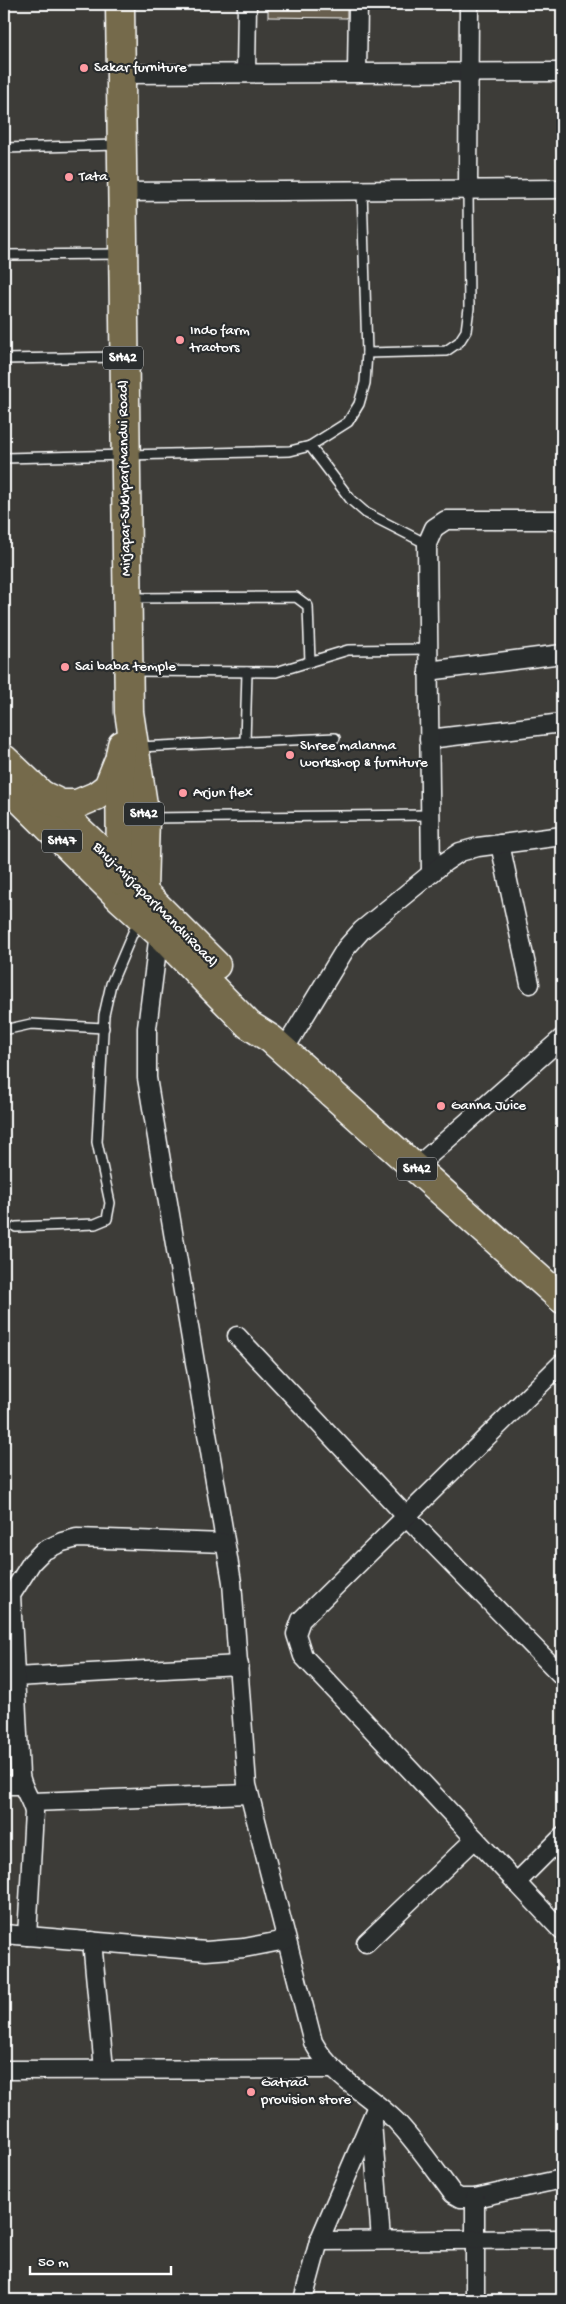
<svg xmlns="http://www.w3.org/2000/svg" width="566" height="2304" font-family="'Gochi Hand',sans-serif">
  <rect width="100%" height="100%" fill="#3d3c38"/>
  <filter id="ink" filterUnits="userSpaceOnUse"><feTurbulence type="fractalNoise" baseFrequency=".02" numOctaves="2"/><feDisplacementMap in="SourceGraphic" scale="10" xChannelSelector="R" yChannelSelector="G"/><feConvolveMatrix kernelMatrix="1 2 1 2 8 2 1 2 1" color-interpolation-filters="sRGB"/></filter>
  <g filter="url(#ink)">
    <polygon fill="#685f50" stroke="#fff" points="268,4 347,4 347,18 268,17"/>
    <g fill="none" stroke-linecap="round" stroke-linejoin="round">
      <defs>
        <g id="lane">
          <polyline points="4,148 118,145"/>
          <polyline points="4,255 121,254"/>
          <polyline points="367,353 446,351 459,342 466,331 469,308 468,189"/>
          <polyline points="4,359 121,357"/>
          <polyline points="310,446 351,500 366,513 427,544"/>
          <polyline points="4,458 290,451 310,446 348,422 359,404 365,383 367,353 362,190"/>
          <polyline points="130,598 296,597 308,606 310,662"/>
          <polyline points="132,671 276,672 348,650 428,649"/>
          <polyline points="245,742 247,672"/>
          <polyline points="138,747 335,738"/>
          <polyline points="148,818 430,815"/>
          <polyline points="4,1030 31,1024 104,1028"/>
          <polyline points="16,1227 95,1224 107,1219 110,1203 97,1142 104,1015 111,984 139,918"/>
        </g>
        <g id="street">
          <polyline points="246,73 247,4"/>
          <polyline points="357,73 358,4"/>
          <polyline points="120,74 562,72"/>
          <polyline points="468,189 469,4"/>
          <polyline points="121,192 562,189"/>
          <polyline points="428,671 562,654"/>
          <polyline points="429,739 562,723"/>
          <polyline points="500,844 530,984"/>
          <polyline points="431,873 427,544 434,528 446,520 562,520"/>
          <path d="M159 933 147 1028V1078L232 1582 247 1785 313 2042C332 2077 368 2094 396 2121 417 2143 435 2170 453 2194L460 2198H475L562 2179"/>
          <polyline points="284,1050 346,948 362,930 445,862 460,852 478,847 562,836"/>
          <polyline points="415,1168 562,1038"/>
          <polyline points="237,1336 407,1517 562,1676"/>
          <polyline points="562,1363 301,1620 296,1634 303,1656 562,1931"/>
          <polyline points="15,1677 239,1665"/>
          <polyline points="4,1785 22,1785"/>
          <polyline points="32,1802 249,1794"/>
          <polyline points="516,1883 562,1837"/>
          <polyline points="4,1934 206,1951 244,1948 286,1940"/>
          <path d="M27 1936 34 1812C31 1798 22 1789 20 1775L11 1595 32 1562 43 1551 62 1542 77 1538 225 1543"/>
          <polyline points="92,1941 104,2069"/>
          <polyline points="366,1943 475,1839"/>
          <polyline points="4,2070 332,2069"/>
          <polyline points="372,2122 381,2240"/>
          <polyline points="475,2198 475,2300"/>
          <polyline points="319,2241 562,2239"/>
          <polyline points="303,2300 319,2241 377,2106"/>
        </g>
        <g id="primary">
          <polyline points="120,4 129,712 145,818 143,891 140,916"/>
          <polyline points="4,759 121,870 216,965"/>
          <polyline points="4,783 121,899 159,933 249,1025 271,1039 562,1299"/>
          <polyline points="42,795 61,804 77,804 96,796 108,787 118,762"/>
          <polyline points="121,880 120,755 122,745"/>
        </g>
      </defs>
      <use href="#lane" stroke="#fff" stroke-width="12"/>
      <use href="#street" stroke="#fff" stroke-width="21"/>
      <use href="#primary" stroke="#fff" stroke-width="31"/>
      <use href="#lane" stroke="#2a2d2e" stroke-width="9"/>
      <use href="#street" stroke="#2a2d2e" stroke-width="18"/>
      <use href="#primary" stroke="#746b4b" stroke-width="28"/>
    </g>
  </g>
  <g fill="#ff9aa2" stroke="#2a2d2e" stroke-width="2">
    <circle cx="84" cy="68" r="5"/>
    <circle cx="69" cy="177" r="5"/>
    <circle cx="180" cy="340" r="5"/>
    <circle cx="65" cy="667" r="5"/>
    <circle cx="290" cy="755" r="5"/>
    <circle cx="183" cy="793" r="5"/>
    <circle cx="441" cy="1106" r="5"/>
    <circle cx="251" cy="2092" r="5"/>
  </g>
  <g text-anchor="middle" dominant-baseline="central" stroke-width="4.5" stroke-linejoin="round" paint-order="stroke">
    <g fill="#2a2d2e" stroke="#bfc0c0" stroke-width="1">
      <rect x="103" y="346.5" width="40" height="23" rx="4"/>
      <rect x="124" y="802.5" width="40" height="23" rx="4"/>
      <rect x="42" y="829.5" width="40" height="23" rx="4"/>
      <rect x="397" y="1157.5" width="40" height="23" rx="4"/>
    </g>
    <g font-size="14" font-weight="bold" fill="#fff">
      <text x="123" y="358">SH42</text>
      <text x="144" y="814">SH42</text>
      <text x="62" y="841">SH47</text>
      <text x="417" y="1169">SH42</text>
    </g>
    <g font-size="15" fill="#fff" stroke="#2a2d2e" text-anchor="start">
      <text x="94" y="68">Sakar furniture</text>
      <text x="79" y="177">Tata</text>
      <text x="190" y="331">Indo farm<tspan x="190" dy="17">tractors</tspan></text>
      <text x="75" y="667">Sai baba temple</text>
      <text x="300" y="746">Shree malanma<tspan x="300" dy="17">workshop &amp; furniture</tspan></text>
      <text x="193" y="793">Arjun flex</text>
      <text x="451" y="1106">Ganna Juice</text>
      <text x="261" y="2083">Gatrad<tspan x="261" dy="17">provision store</tspan></text>
    </g>
    <g font-size="15" fill="#fff" stroke="#2a2d2e">
      <text transform="translate(125 478) rotate(-91)">Mirjapar-Sukhpar(Mandvi Road)</text>
      <text transform="translate(155 905) rotate(45)">Bhuj-Mirjapar(MandviRoad)</text>
    </g>
  </g>
  <rect width="566" height="2304" fill="none" stroke="#2a2d2e" stroke-width="20"/>
  <rect x="10" y="10" width="546" height="2284" fill="none" stroke="#fff" stroke-width="2" filter="url(#ink)"/>
  <path d="M30 2266v8h141v-8" fill="none" stroke="#ffffff" stroke-width="2.5"/>
  <text x="38" y="2266" font-size="15" fill="#ffffff" stroke="#2a2d2e" stroke-width="4" paint-order="stroke">50 m</text>
</svg>
